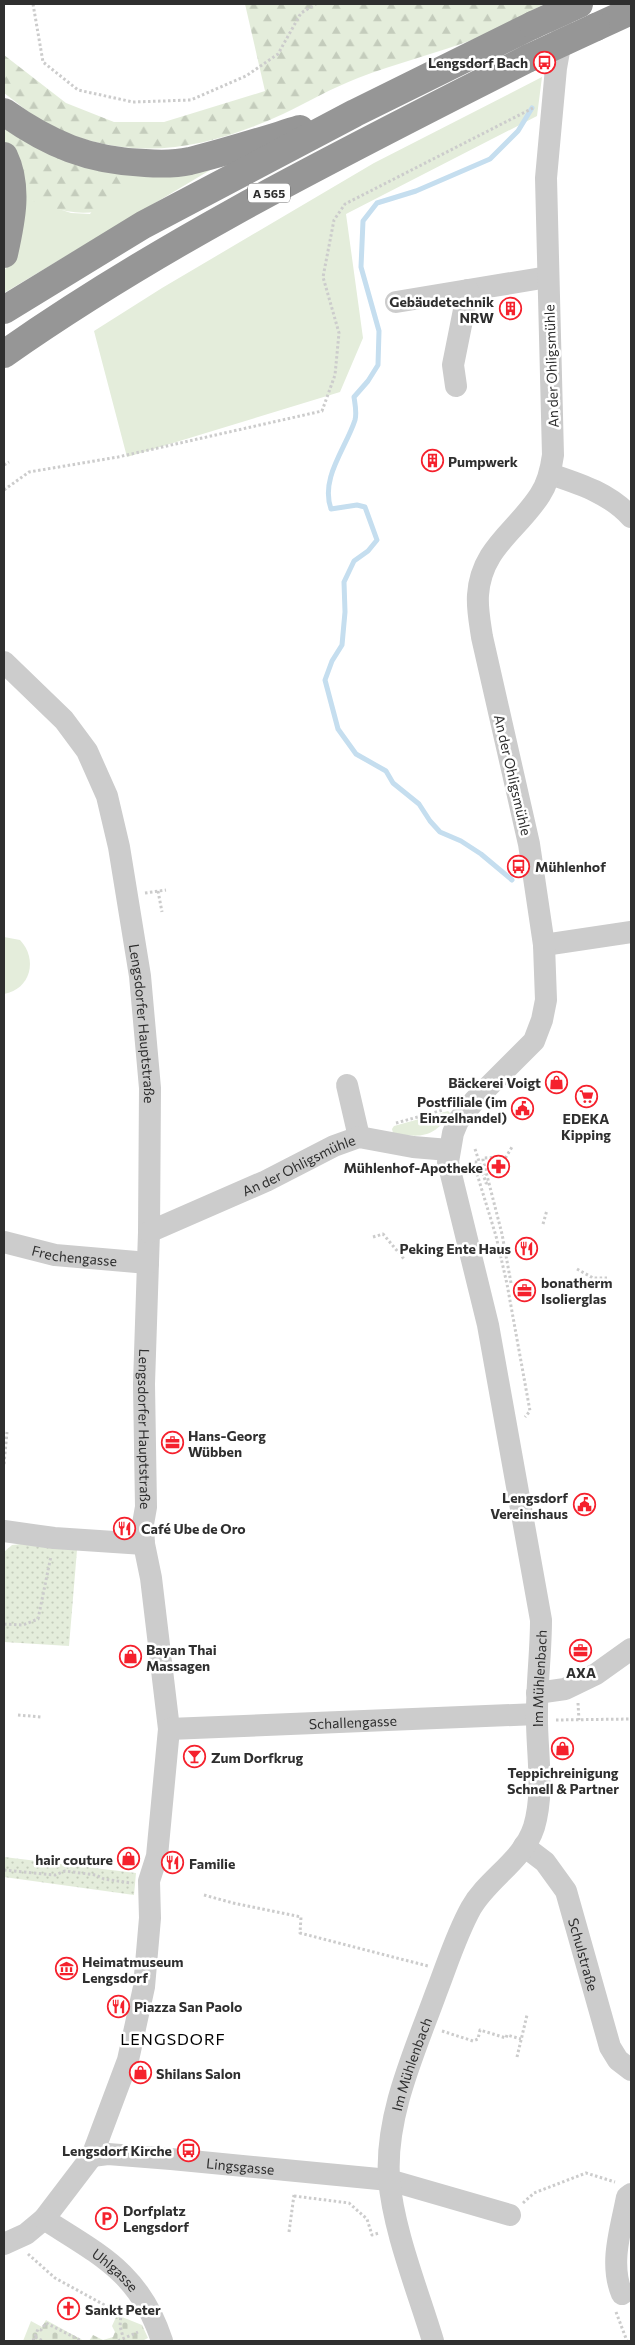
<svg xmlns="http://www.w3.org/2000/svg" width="635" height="2345" font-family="Commissioner,sans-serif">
  <defs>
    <pattern id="forest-firs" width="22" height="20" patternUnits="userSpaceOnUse" patternTransform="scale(1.25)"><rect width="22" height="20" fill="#e4eddb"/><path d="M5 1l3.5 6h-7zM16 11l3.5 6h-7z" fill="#c4ccbc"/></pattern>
    <pattern id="cemetery-stones" width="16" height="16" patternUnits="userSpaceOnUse" patternTransform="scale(1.25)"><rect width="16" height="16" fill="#e4eddb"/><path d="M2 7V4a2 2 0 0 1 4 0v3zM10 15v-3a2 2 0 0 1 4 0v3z" fill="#c4ccbc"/></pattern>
    <pattern id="park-dots" width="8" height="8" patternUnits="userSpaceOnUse" patternTransform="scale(1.25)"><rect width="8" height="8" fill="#e4eddb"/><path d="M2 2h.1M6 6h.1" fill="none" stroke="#c4ccbc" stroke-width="1.8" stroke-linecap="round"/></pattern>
  </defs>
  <rect width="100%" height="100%" fill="#fff"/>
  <g fill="#e4eddb">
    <polygon points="542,77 537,116 346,214 363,338 340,392 127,457 94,331 162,288 374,163"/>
    <polygon points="4,120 27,136 8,149 4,140"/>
    <polygon points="217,166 4,293 4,272 10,259 20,196 71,213 90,214 123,168"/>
    <path d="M4 937 20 940C38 959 31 989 4 994Z"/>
    <path d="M448 1111 451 1114C432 1138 421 1138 393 1133L392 1129 394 1126Z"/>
  </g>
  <g fill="url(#forest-firs)">
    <path d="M245 4H544C522 16 500 29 477 38 438 53 397 63 358 78 332 88 308 102 283 114 204 150 132 164 50 126 34 118 18 103 4 93V55L66 103 114 122H164L265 91Z"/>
    <path d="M20 136 123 168 120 192 111 209C74 218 54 209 20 196L8 149 10 142Z"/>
  </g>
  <g fill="url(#cemetery-stones)">
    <polygon points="117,2315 142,2325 148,2338 142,2341 89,2341 93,2335 103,2340 113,2337 115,2332 112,2326"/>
    <polygon points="46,2320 84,2341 23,2341 31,2321 42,2327"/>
  </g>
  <g fill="url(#park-dots)">
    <polygon points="21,1544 77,1550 69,1646 4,1642 4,1552 12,1545"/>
    <polygon points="4,1857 136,1873 134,1895 4,1877"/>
  </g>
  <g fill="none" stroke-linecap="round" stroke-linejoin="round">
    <path stroke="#c5deef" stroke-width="5" d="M512 880 481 854 461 841 440 832 430 821 419 804 393 783 386 771 356 754 338 729 325 680 332 661 342 645 345 612 344 582 354 561 368 551 377 540 365 507 357 505 331 509C320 478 346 448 355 420 357 413 355 404 354 397L368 381 378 365 379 331 361 267 363 221 377 203 416 191 490 159 518 131 532 108"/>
    <g stroke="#ccc" stroke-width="3" stroke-dasharray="2.5 2.5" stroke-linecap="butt">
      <polyline points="33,4 43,62 78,90 133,102 191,100 246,76 278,54 301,13 316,4"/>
      <polyline points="4,465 9,462"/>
      <polyline points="4,490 29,472 118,457 322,411 335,375 339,333 323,277 334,220 345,204 533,108"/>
      <polyline points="158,891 162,912"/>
      <polyline points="145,893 166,890"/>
      <polyline points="396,1123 443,1110"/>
      <polyline points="475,1149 486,1183 489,1183"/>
      <polyline points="476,1171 474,1162 479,1162"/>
      <polyline points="477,1174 496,1236 507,1284 530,1411 525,1417"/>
      <polyline points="543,1224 547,1210"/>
      <polyline points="373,1237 383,1234 404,1259"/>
      <polyline points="577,1269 593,1278 607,1278"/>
      <polyline points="511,1283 502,1234 483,1160 483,1158 506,1157 512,1147"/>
      <polyline points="4,1464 7,1432"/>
      <polyline points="4,1624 23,1625 38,1619 51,1556"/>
      <polyline points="578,1703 579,1720"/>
      <polyline points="18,1715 41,1717"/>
      <polyline points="556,1720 631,1719"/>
      <polyline points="4,1870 55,1875 65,1871 96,1875 104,1879 131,1883"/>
      <polyline points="204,1895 233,1903 301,1917 300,1933 428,1966"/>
      <polyline points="442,2031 473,2041 478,2039 480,2030 506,2038 507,2035 521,2039"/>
      <polyline points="517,2057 527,2015"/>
      <polyline points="294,2196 349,2203 367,2219 372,2235 379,2233"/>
      <polyline points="523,2203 534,2193 586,2173 615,2182"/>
      <polyline points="289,2232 294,2195"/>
      <polyline points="28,2254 55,2278 121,2314 120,2326 123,2337"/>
      <polyline points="616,2312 627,2341"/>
      <polyline points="35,2337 43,2341"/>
      <polyline points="33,2341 38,2329 41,2330 46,2323 82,2341"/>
      <polyline points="118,2341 138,2332"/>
    </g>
    <g stroke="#ccc" stroke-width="22">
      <polyline points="396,302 548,277"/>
      <polyline points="456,386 453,365 468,290"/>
      <path d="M550 474C580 484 609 493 631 517"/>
      <path id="s1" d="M4 662 64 720 87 751 107 796 119 847 140 976 150 1088 149 1232 144 1384 146 1507 143 1524 144 1544 151 1578 169 1729 157 1856 149 1881 150 1918 144 1987 128 2060 92 2156 44 2219 26 2234 4 2244"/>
      <polyline points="544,945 631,932"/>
      <polyline points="347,1085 359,1137"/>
      <path id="s2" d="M149 1232 266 1181 334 1146 359 1137 413 1147 449 1150"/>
      <path id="s3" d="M4 1242 55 1255 148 1263"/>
      <polyline points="4,1531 54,1538 144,1544"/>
      <polyline points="537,1693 565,1689 596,1674 631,1649"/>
      <path id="s4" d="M169 1729 537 1714"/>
      <path id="s5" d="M524 1846 545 1862 566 1891 610 2047 618 2060 631 2070"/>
      <path id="s6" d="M92 2156 108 2154 171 2159 389 2180 510 2215"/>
      <path id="s7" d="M44 2219C100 2255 140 2273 162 2341"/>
      <path d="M622 2294C609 2263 621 2229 627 2197L631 2194"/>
      <path id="s8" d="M433 2341C418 2291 393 2230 389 2178 385 2115 415 2051 436 1993 447 1965 456 1935 471 1908 488 1878 523 1861 534 1827 545 1790 536 1749 537 1712 537 1681 541 1651 541 1620L488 1325 448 1162 453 1133 458 1121 475 1100 534 1041 542 1020 546 1000 544 945 529 844 482 637C480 623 477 609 478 595 481 548 517 531 540 495 548 483 551 470 553 455L546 178 556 68 563 29"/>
    </g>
    <g stroke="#969696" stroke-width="28">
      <polyline points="596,27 631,11"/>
      <path d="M4 112C49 144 89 161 145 163 159 164 176 164 190 161 227 152 264 140 300 129"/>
      <path d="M4 156C19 187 11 222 4 254"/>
      <polyline points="4,310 143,225 355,113 533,25"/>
      <path d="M4 354C169 238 351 149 529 58"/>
    </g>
    <g stroke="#969696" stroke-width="28">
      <polyline points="533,25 579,4"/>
      <polyline points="529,58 596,27"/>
    </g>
  </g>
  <defs>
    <symbol id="bus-ring" viewBox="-11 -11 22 22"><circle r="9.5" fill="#fff" stroke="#f5212d" stroke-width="1.5"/><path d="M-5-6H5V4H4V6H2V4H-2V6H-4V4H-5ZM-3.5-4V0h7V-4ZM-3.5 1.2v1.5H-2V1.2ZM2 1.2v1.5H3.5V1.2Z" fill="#f5212d"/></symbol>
    <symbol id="building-ring" viewBox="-11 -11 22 22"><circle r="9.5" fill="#fff" stroke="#f5212d" stroke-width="1.5"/><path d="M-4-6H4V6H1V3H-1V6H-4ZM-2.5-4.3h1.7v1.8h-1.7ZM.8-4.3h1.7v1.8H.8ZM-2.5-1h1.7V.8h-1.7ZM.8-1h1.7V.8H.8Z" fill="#f5212d"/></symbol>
    <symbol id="shop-ring" viewBox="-11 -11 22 22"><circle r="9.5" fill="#fff" stroke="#f5212d" stroke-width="1.5"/><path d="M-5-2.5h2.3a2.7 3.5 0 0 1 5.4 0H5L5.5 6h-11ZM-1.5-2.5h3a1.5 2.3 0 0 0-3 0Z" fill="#f5212d"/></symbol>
    <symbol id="supermarket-ring" viewBox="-11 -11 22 22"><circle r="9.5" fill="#fff" stroke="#f5212d" stroke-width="1.5"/><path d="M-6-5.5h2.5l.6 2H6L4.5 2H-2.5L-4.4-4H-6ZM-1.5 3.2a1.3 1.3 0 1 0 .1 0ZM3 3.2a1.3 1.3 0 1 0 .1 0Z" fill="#f5212d"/></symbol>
    <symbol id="civic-ring" viewBox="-11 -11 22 22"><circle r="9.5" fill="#fff" stroke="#f5212d" stroke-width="1.5"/><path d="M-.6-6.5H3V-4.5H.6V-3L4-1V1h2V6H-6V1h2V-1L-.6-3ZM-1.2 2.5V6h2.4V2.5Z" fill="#f5212d"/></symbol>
    <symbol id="pharmacy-ring" viewBox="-11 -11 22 22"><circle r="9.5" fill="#fff" stroke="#f5212d" stroke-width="1.5"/><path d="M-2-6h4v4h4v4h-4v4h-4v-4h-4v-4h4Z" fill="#f5212d"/></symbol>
    <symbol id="restaurant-ring" viewBox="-11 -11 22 22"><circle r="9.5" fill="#fff" stroke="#f5212d" stroke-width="1.5"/><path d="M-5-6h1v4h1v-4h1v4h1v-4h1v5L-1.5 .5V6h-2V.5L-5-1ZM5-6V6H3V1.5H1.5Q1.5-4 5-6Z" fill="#f5212d"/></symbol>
    <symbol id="office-ring" viewBox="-11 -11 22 22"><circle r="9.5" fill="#fff" stroke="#f5212d" stroke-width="1.5"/><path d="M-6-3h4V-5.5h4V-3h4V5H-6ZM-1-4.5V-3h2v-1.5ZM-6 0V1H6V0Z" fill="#f5212d"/></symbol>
    <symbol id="bar-ring" viewBox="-11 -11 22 22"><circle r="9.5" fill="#fff" stroke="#f5212d" stroke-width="1.5"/><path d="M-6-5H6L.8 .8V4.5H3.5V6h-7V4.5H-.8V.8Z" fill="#f5212d"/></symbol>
    <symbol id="museum-ring" viewBox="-11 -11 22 22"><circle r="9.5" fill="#fff" stroke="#f5212d" stroke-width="1.5"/><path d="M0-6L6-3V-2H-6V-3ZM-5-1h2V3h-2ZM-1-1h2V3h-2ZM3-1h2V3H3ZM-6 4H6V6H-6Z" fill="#f5212d"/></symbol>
    <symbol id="parking-ring" viewBox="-11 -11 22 22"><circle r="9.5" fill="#fff" stroke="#f5212d" stroke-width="1.5"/><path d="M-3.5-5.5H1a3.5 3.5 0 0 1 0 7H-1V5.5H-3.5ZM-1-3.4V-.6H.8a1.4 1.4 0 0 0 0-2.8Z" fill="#f5212d"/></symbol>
    <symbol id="church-ring" viewBox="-11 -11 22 22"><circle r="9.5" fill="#fff" stroke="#f5212d" stroke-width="1.5"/><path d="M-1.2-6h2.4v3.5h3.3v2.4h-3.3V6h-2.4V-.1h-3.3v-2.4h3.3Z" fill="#f5212d"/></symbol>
  </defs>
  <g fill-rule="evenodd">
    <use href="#bus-ring" x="532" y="50" width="25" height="25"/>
    <use href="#building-ring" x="498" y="296" width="25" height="25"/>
    <use href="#building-ring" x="420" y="448" width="25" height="25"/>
    <use href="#bus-ring" x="506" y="854" width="25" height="25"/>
    <use href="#shop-ring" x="544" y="1070" width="25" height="25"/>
    <use href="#supermarket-ring" x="574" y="1084" width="25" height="25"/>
    <use href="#civic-ring" x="510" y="1096" width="25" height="25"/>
    <use href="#pharmacy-ring" x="486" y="1154" width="25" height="25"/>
    <use href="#restaurant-ring" x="514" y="1236" width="25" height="25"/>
    <use href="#office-ring" x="512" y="1278" width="25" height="25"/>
    <use href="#office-ring" x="160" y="1430" width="25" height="25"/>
    <use href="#civic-ring" x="572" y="1492" width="25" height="25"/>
    <use href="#restaurant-ring" x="112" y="1516" width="25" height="25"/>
    <use href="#office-ring" x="568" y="1638" width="25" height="25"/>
    <use href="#shop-ring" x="118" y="1644" width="25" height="25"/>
    <use href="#shop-ring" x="550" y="1736" width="25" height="25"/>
    <use href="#bar-ring" x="182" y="1744" width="25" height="25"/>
    <use href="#shop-ring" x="116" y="1846" width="25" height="25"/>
    <use href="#restaurant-ring" x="160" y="1850" width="25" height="25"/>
    <use href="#museum-ring" x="54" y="1956" width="25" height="25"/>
    <use href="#restaurant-ring" x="106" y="1994" width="25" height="25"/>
    <use href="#shop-ring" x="128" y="2060" width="25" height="25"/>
    <use href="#bus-ring" x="176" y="2138" width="25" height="25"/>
    <use href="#parking-ring" x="94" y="2206" width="25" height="25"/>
    <use href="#church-ring" x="56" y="2296" width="25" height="25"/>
  </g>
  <g text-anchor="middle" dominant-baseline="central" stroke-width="5" stroke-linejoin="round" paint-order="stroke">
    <rect fill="#fff" stroke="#6d6d6d" stroke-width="1" x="248" y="183.5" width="42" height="19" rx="4"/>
    <g font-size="12" font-weight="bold" fill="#2f2f2f">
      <text x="269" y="193">A 565</text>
    </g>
    <g font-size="14" font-weight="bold" fill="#2f2f2f" stroke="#fff" text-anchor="start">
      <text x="528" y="62" text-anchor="end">Lengsdorf Bach</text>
      <text x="494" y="301" text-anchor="end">Gebäudetechnik<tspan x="494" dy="16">NRW</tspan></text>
      <text x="448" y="461">Pumpwerk</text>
      <text x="535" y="866">Mühlenhof</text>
      <text x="541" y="1082" text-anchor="end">Bäckerei Voigt</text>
      <text x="507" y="1101" text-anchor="end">Postfiliale (im<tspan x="507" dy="16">Einzelhandel)</tspan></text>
      <text x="586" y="1118" text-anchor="middle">EDEKA<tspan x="586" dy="16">Kipping</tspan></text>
      <text x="483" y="1167" text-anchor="end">Mühlenhof-Apotheke</text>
      <text x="511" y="1248" text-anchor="end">Peking Ente Haus</text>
      <text x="541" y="1282">bonatherm<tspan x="541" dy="16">Isolierglas</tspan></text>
      <text x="188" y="1435">Hans-Georg<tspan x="188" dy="16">Wübben</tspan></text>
      <text x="568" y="1497" text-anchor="end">Lengsdorf<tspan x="568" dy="16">Vereinshaus</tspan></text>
      <text x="141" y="1528">Café Ube de Oro</text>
      <text x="146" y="1649">Bayan Thai<tspan x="146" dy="16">Massagen</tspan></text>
      <text x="581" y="1672" text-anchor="middle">AXA</text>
      <text x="211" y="1757">Zum Dorfkrug</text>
      <text x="563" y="1772" text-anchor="middle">Teppichreinigung<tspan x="563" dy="16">Schnell &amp; Partner</tspan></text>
      <text x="113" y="1859" text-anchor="end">hair couture</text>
      <text x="189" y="1863">Familie</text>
      <text x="82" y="1961">Heimatmuseum<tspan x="82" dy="16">Lengsdorf</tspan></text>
      <text x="134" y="2006">Piazza San Paolo</text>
      <text x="156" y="2073">Shilans Salon</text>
      <text x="172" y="2150" text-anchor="end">Lengsdorf Kirche</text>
      <text x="123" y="2210">Dorfplatz<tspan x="123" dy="16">Lengsdorf</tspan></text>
      <text x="85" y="2309">Sankt Peter</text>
    </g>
    <g font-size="14" fill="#2f2f2f" stroke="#fff">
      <text transform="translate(551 366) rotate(-92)">An der Ohligsmühle</text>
      <text transform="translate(513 775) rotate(77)">An der Ohligsmühle</text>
      <text stroke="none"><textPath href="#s1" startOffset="402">Lengsdorfer Hauptstraße</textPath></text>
      <text stroke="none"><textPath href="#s2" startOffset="164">An der Ohligsmühle</textPath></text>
      <text stroke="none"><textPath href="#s3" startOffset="72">Frechengasse</textPath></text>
      <text stroke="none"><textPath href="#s1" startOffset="808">Lengsdorfer Hauptstraße</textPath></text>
      <text stroke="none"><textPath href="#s8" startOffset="706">Im Mühlenbach</textPath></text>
      <text stroke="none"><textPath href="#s4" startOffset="184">Schallengasse</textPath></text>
      <text stroke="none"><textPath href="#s5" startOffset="128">Schulstraße</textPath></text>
      <text stroke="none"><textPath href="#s8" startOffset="286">Im Mühlenbach</textPath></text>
      <text stroke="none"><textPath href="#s6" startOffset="149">Lingsgasse</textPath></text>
      <text stroke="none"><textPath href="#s7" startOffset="88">Uhlgasse</textPath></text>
    </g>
    <g font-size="16" letter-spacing="1" fill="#000" stroke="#fff">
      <text x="173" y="2038">LENGSDORF</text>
    </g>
  </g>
  <rect width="635" height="2345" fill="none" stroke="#2f2f2f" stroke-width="10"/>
</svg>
